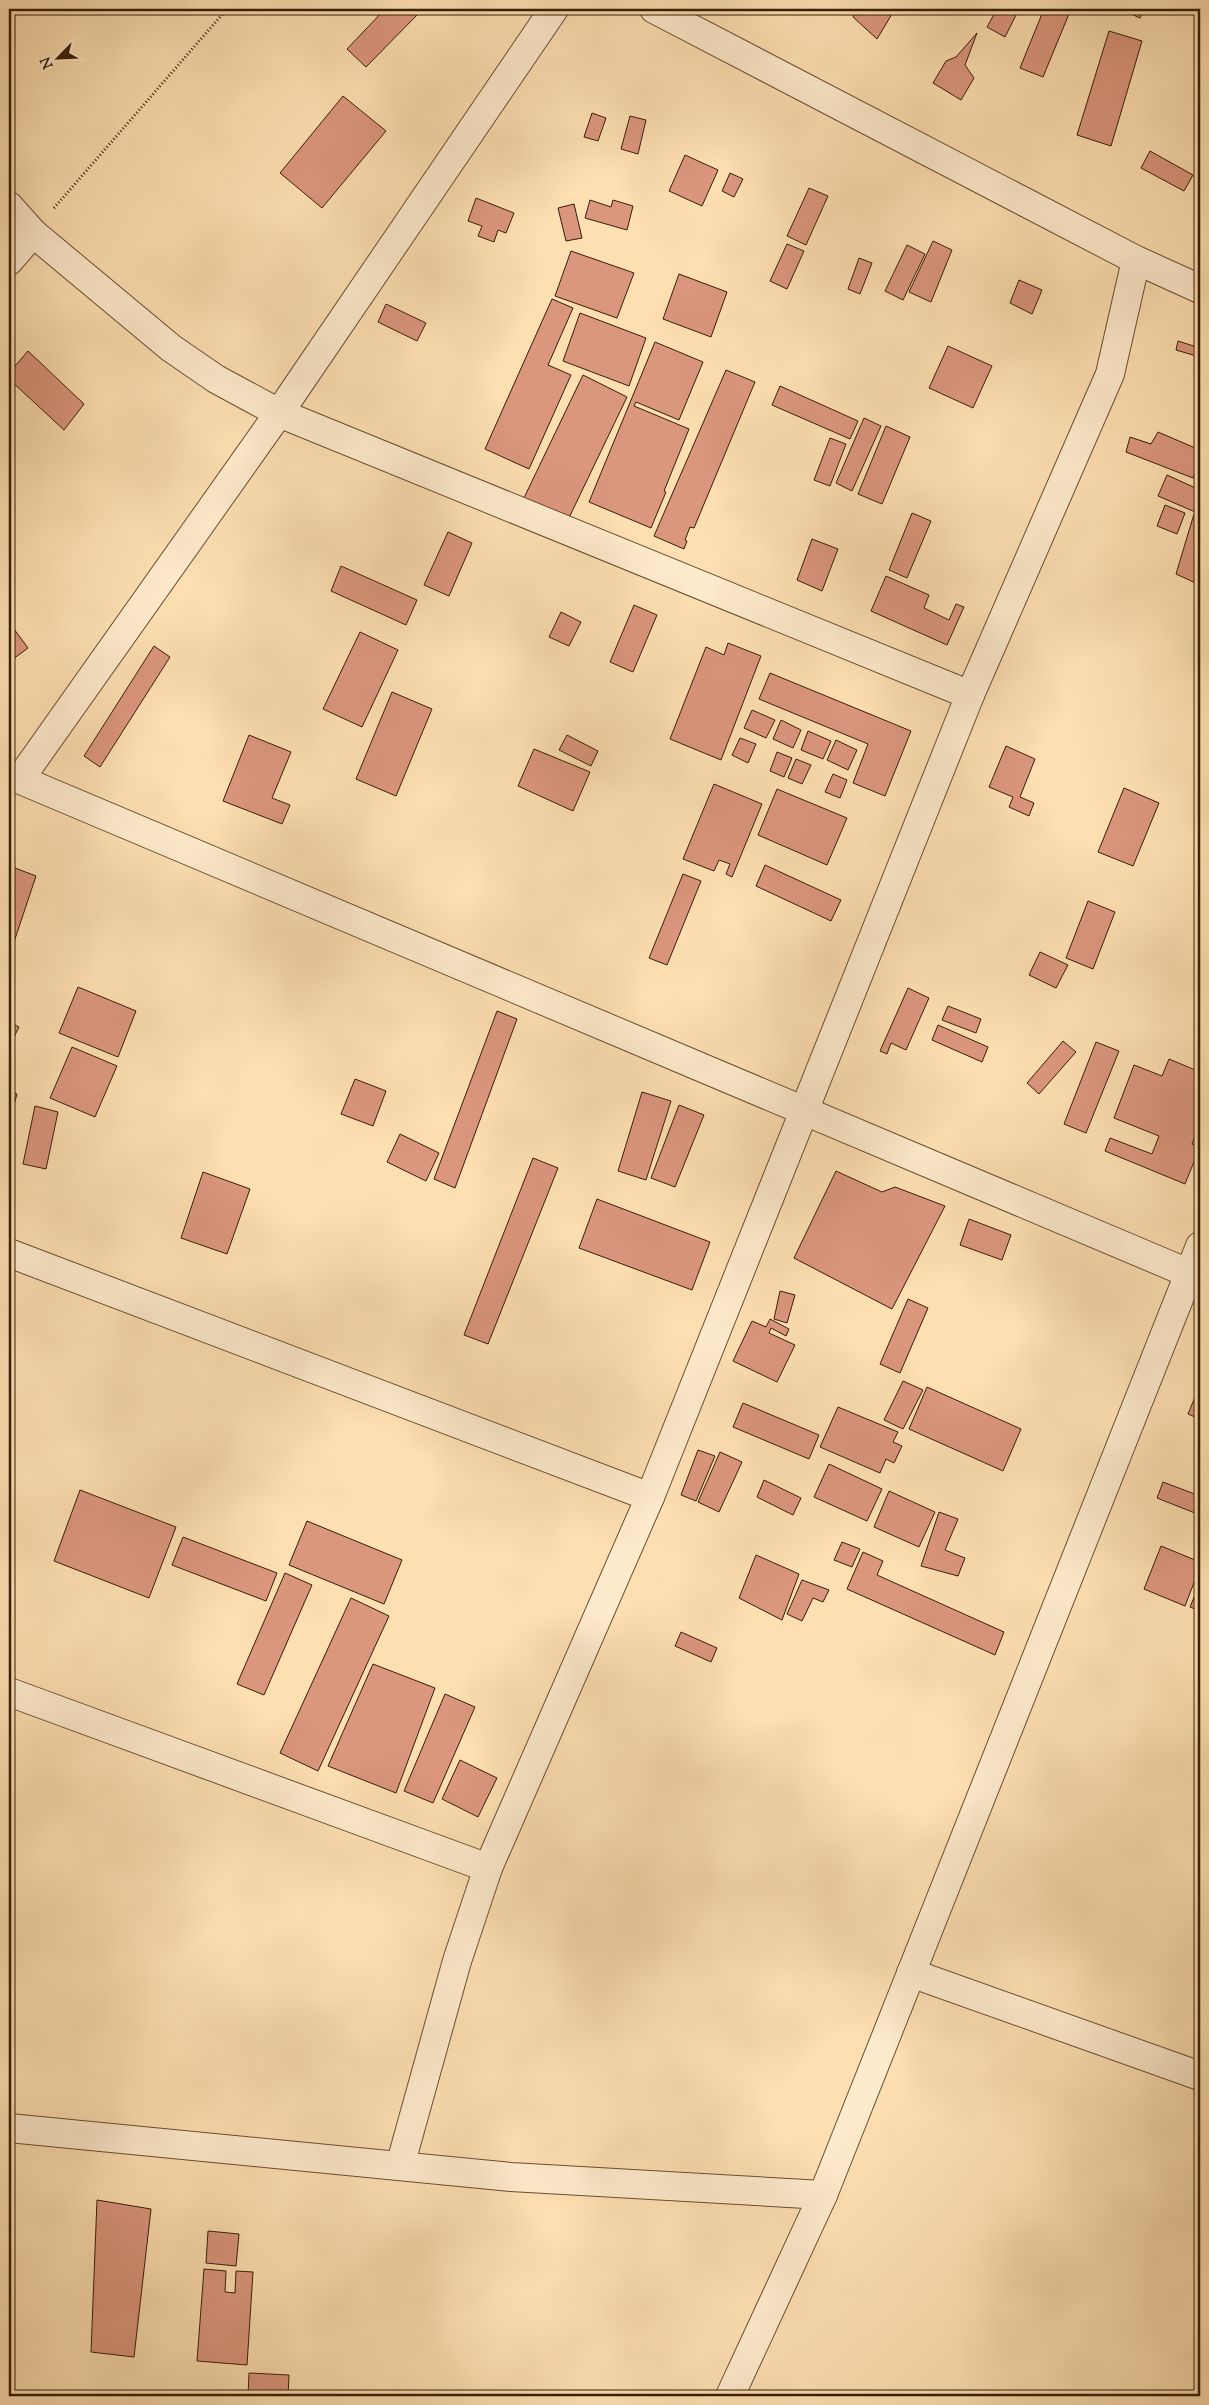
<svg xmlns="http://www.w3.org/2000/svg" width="1209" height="2405" font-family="'Sorts Mill Goudy',serif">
  <rect width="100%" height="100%" fill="#fddfb1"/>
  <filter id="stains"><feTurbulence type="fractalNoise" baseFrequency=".004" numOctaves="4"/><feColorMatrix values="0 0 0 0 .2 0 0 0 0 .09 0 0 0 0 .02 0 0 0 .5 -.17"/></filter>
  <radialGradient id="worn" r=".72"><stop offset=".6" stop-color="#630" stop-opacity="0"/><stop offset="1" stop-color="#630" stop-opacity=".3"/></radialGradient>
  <g fill="#db967e" stroke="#381d08">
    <polygon points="385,9 414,9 419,13 366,67 347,49"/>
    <polygon points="857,9 895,9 877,39 853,17"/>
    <polygon points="997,9 1019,9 1005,37 987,27"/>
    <polygon points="1044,9 1071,9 1043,77 1020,68"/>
    <polygon points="1120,9 1144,9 1140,18"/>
    <polygon points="1109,31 1142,41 1111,146 1077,135"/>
    <polygon points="977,33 965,65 974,78 961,100 933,83 946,61 956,57"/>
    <polygon points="343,96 386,131 322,208 280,173"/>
    <polygon points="592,113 606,118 598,141 584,137"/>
    <polygon points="630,116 646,120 638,154 621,149"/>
    <polygon points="1150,151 1193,175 1184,191 1141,168"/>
    <polygon points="685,155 718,170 702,206 669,191"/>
    <polygon points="730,173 743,179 734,197 722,191"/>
    <polygon points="809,188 828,196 806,245 787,236"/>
    <polygon points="476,198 514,213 506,233 498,230 494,242 478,236 482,226 468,221"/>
    <polygon points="590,200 611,207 613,200 633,206 627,230 585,218"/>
    <polygon points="574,204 582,238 566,241 558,208"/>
    <polygon points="933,241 952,250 931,302 909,292"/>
    <polygon points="787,244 804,251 787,289 770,281"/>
    <polygon points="907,245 925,254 903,300 885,291"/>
    <polygon points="571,251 634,273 617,318 555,296"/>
    <polygon points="859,258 872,263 860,294 848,289"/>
    <polygon points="679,274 727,292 711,337 663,319"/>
    <polygon points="1019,280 1042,290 1032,314 1010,303"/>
    <polygon points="552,299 573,308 548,365 571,375 529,469 485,449"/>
    <polygon points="386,304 426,323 417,341 378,322"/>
    <polygon points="580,313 646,338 629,386 563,361"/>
    <polygon points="1178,341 1200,348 1200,357 1176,350"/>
    <polygon points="655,342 703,362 679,420 636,402 634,406 689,429 664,491 666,492 651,528 589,502"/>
    <polygon points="948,346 992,366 973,408 929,388"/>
    <polygon points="28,351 84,404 64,430 9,379 9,373"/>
    <polygon points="726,370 755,382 694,528 690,527 685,540 687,541 684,549 654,536"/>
    <polygon points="583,375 627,397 566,524 522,502"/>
    <polygon points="780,386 858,421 850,439 772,405"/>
    <polygon points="864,418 881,426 852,491 836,483"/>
    <polygon points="886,426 910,437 882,504 858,494"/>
    <polygon points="1158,432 1200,450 1200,458 1193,478 1126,452 1130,437 1151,444"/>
    <polygon points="830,438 846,444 830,486 814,480"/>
    <polygon points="1167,475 1200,490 1200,514 1158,496"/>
    <polygon points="1165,505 1185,513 1177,534 1157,526"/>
    <polygon points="912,513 931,521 907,578 889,570"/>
    <polygon points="1194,514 1200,516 1200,585 1176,574"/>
    <polygon points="448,532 472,543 449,596 424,585"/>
    <polygon points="812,539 838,549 822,591 797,580"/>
    <polygon points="341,566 417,600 406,625 331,591"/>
    <polygon points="886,576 929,595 924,608 949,620 956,604 964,607 947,645 871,611"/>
    <polygon points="634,605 657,615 633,672 610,662"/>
    <polygon points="561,612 581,622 569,646 549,637"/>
    <polygon points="11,625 28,648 9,662 9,627"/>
    <polygon points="360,632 398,650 362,727 323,709"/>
    <polygon points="728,643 761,656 721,760 670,739 706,647 724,655"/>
    <polygon points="154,646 170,657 100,767 84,756"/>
    <polygon points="770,673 911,731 885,796 853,783 868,744 759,699"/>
    <polygon points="392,692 432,709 396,796 356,779"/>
    <polygon points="752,710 775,720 766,738 744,728"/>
    <polygon points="781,720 801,730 793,748 773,739"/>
    <polygon points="808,731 831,741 823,759 801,750"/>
    <polygon points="249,735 291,752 272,798 290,805 282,824 223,801"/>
    <polygon points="567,735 598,751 591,766 559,750"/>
    <polygon points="740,738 756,744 748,763 732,755"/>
    <polygon points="836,740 857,750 848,770 827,760"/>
    <polygon points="1006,746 1035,759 1020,797 1034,803 1029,816 1009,807 1013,797 989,787"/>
    <polygon points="534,749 590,772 573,811 518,786"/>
    <polygon points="777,752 792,758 784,777 770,771"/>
    <polygon points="796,759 811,765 802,784 788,778"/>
    <polygon points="833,774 847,780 840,798 825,792"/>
    <polygon points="714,784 762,804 732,877 726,874 730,864 719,860 714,871 683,859"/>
    <polygon points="1124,788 1159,803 1133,866 1098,852"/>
    <polygon points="777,789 847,818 827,865 758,835"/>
    <polygon points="765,865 841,900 831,921 756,886"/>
    <polygon points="15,868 36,876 9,957 9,887"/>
    <polygon points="683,874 701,881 667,965 649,958"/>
    <polygon points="1088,901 1115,912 1093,969 1066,958"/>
    <polygon points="1040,952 1068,965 1056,988 1029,975"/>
    <polygon points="78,987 136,1011 118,1057 59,1033"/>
    <polygon points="908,988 929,998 906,1050 891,1043 887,1054 880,1051"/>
    <polygon points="948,1006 981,1019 976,1033 942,1020"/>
    <polygon points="497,1011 517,1019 455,1188 434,1179"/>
    <polygon points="9,1022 19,1027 9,1047"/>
    <polygon points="938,1025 988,1047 982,1062 932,1040"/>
    <polygon points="1063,1041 1076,1052 1039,1094 1027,1083"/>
    <polygon points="1096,1042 1119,1051 1086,1133 1064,1124"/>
    <polygon points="72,1047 117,1066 95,1117 50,1098"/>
    <polygon points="1169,1059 1200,1072 1200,1123 1192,1144 1200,1147 1185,1184 1105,1151 1110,1138 1152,1154 1159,1136 1114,1118 1134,1065 1162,1076"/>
    <polygon points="355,1079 386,1091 373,1126 341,1114"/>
    <polygon points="9,1092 17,1094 9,1123"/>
    <polygon points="642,1092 671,1101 646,1180 618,1171"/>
    <polygon points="679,1105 704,1115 675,1187 651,1178"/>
    <polygon points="35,1106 58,1112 46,1169 23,1164"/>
    <polygon points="400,1134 439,1153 426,1181 387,1162"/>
    <polygon points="533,1158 558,1168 488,1344 464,1335"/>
    <polygon points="836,1171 882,1192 895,1187 945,1206 892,1309 794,1258"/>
    <polygon points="203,1172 250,1189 227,1254 181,1238"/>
    <polygon points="597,1199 710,1242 692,1290 579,1248"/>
    <polygon points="969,1219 1011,1235 1002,1260 960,1245"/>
    <polygon points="780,1291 795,1295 787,1323 774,1319"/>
    <polygon points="908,1299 928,1308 900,1373 880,1364"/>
    <polygon points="770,1319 789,1329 786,1336 771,1328 769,1333 795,1345 777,1382 733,1361 752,1321 766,1327"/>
    <polygon points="903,1381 923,1390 903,1429 884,1420"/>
    <polygon points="1200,1385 1200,1407 1195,1417 1188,1414"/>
    <polygon points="927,1387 1021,1429 1003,1471 909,1429"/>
    <polygon points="743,1403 819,1435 809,1459 733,1427"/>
    <polygon points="838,1407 898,1432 893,1442 902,1446 894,1463 886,1459 880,1473 820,1447"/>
    <polygon points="1199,1431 1200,1431 1200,1442 1195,1440"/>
    <polygon points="698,1450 715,1456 696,1501 681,1495"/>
    <polygon points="720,1452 742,1462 719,1512 698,1502"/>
    <polygon points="829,1464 882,1489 867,1521 814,1497"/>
    <polygon points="764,1480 801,1498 793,1515 757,1497"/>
    <polygon points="1163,1482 1200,1496 1200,1515 1157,1498"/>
    <polygon points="80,1490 176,1527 149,1598 54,1561"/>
    <polygon points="889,1491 935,1512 919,1547 874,1527"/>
    <polygon points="939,1512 958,1519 945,1550 965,1558 958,1576 921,1566"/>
    <polygon points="307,1521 402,1560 384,1604 289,1565"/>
    <polygon points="183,1537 277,1573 266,1601 172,1565"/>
    <polygon points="842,1542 860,1549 852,1567 834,1560"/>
    <polygon points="1161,1546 1200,1562 1200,1567 1185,1606 1144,1589"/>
    <polygon points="863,1552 883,1561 877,1575 1004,1632 995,1655 847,1589"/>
    <polygon points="756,1555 799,1574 782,1620 739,1598"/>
    <polygon points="285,1573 312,1585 264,1695 237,1684"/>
    <polygon points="802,1580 829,1590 823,1602 813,1598 802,1621 787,1614"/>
    <polygon points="1200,1583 1200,1611 1190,1607"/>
    <polygon points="351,1598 389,1616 318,1771 280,1753"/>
    <polygon points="681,1632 717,1648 711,1662 675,1646"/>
    <polygon points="373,1664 435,1688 396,1793 328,1766"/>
    <polygon points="445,1694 475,1707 433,1803 404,1791"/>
    <polygon points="460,1760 497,1778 478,1817 442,1799"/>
    <polygon points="97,2200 151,2209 134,2357 91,2352"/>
    <polygon points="208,2231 239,2234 236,2266 206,2263"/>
    <polygon points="204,2269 226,2271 225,2292 235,2293 236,2271 253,2272 247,2365 197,2361"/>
    <polygon points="249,2373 289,2375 288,2396 248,2396"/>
  </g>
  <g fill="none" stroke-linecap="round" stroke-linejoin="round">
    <defs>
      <g id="minor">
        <polyline points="654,9 1136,260 1200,289"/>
        <polyline points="9,206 33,233 171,348 216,379 279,413 970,695"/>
        <polyline points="9,261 33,233"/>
        <polyline points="9,775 1200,1278"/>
        <polyline points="20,779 279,413 554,9"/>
        <polyline points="9,1253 650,1497"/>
        <polyline points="9,1692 488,1868"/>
        <polyline points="911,1973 1200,2076"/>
        <polyline points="9,2128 511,2177 823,2195"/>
        <polyline points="400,2166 457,1961 488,1868 650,1497 970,695 1110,374 1136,260"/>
        <polyline points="730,2396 823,2195 1200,1246"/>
      </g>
    </defs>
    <use href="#minor" stroke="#694e32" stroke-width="30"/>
    <polyline stroke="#381d08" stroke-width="3" stroke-dasharray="1 2.5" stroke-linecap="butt" points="54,208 227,9"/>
    <use href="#minor" stroke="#feeacc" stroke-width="28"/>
  </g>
  <rect width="1209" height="2405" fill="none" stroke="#fddfb1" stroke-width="30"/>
  <rect x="10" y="10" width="1189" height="2385" fill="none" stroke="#381d08" stroke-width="2.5"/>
  <rect x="15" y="15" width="1179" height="2375" fill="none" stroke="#381d08"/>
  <g transform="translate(58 58) rotate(246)" stroke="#feeacc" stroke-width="4" paint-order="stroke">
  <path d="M0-4L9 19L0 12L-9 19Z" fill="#381d08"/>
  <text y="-8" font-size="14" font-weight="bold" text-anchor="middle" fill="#381d08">N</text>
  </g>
  <rect width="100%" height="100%" filter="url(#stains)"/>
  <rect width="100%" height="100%" fill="url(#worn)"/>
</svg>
